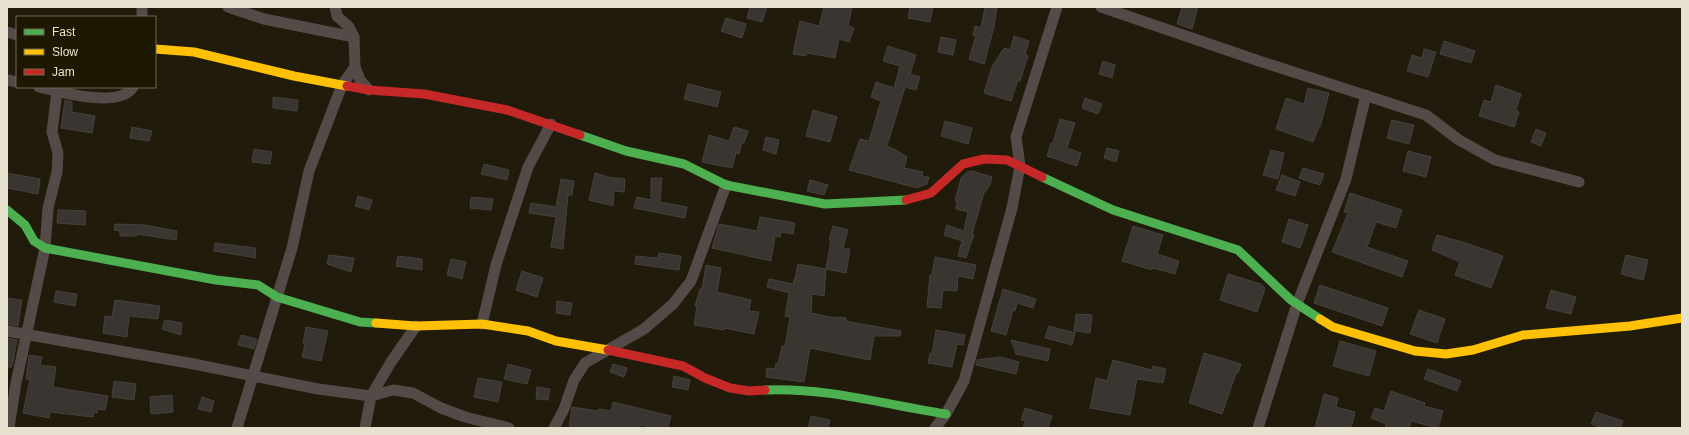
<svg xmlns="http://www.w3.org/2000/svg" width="1689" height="435" font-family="Helvetica,sans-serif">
  <rect width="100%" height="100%" fill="#201b0a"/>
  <g fill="#3a3531" stroke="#46413e">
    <polygon points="750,7 767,7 762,22 747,18"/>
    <polygon points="824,7 852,7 848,26 854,28 849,42 839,39 835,58 807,53 806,56 793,54 800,21 819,26"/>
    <polygon points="910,7 933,7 930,22 908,18"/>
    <polygon points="985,7 997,7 994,27 984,64 969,59 976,36 973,35 975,26 981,28"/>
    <polygon points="1182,7 1198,7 1192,29 1177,24"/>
    <polygon points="726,18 746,24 742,38 721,31"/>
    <polygon points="1014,36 1029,41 1025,55 1028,56 1020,81 1018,80 1011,101 984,93 992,67 1004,48 1010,50"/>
    <polygon points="941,37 956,40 953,55 938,52"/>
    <polygon points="1444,41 1475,51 1471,63 1440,54"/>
    <polygon points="888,46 916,55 910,74 920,77 916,90 905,87 887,146 894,149 907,157 904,168 923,172 922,176 929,177 927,184 917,188 849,170 860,139 869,141 881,101 871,97 876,82 894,88 900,66 883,61"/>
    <polygon points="1424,49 1436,52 1428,77 1407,71 1412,55 1422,58"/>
    <polygon points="1103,61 1115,65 1112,78 1099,74"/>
    <polygon points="688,84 721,92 717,107 684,99"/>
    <polygon points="1496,85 1521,94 1516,110 1519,112 1514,127 1479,116 1484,100 1491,102"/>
    <polygon points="1308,88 1329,93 1320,127 1319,127 1313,142 1276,129 1286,98 1304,104"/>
    <polygon points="273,97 298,100 297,111 273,108"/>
    <polygon points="1085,98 1102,104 1098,114 1082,108"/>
    <polygon points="65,100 72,102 72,112 95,116 92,133 61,128"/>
    <polygon points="813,110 837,117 830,142 806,136"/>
    <polygon points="1060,119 1075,123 1067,148 1081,153 1077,166 1047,156 1051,143 1053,143"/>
    <polygon points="1392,120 1414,125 1409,144 1387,138"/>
    <polygon points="945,121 972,128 968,144 941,136"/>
    <polygon points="132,127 152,131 149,141 130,138"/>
    <polygon points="734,127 748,131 744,143 742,142 739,154 736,153 732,168 702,162 709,135 729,141"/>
    <polygon points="1536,129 1546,133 1541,146 1531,142"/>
    <polygon points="766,137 779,140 776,154 763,150"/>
    <polygon points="1107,148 1119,151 1116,162 1104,158"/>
    <polygon points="254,149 272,152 270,164 252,162"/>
    <polygon points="1271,150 1284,153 1278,179 1263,175"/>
    <polygon points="1408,151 1431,157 1426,177 1403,171"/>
    <polygon points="484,164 509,170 507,180 481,174"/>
    <polygon points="1303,168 1324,174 1320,185 1299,178"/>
    <polygon points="972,171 992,177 990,185 984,193 972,234 974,234 966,258 958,256 962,241 944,235 947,225 964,231 968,212 956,209 957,201 955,201 961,178 967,172"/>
    <polygon points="7,173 40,179 38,194 7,188"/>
    <polygon points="595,173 608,177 625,179 624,192 614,191 613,206 589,200"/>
    <polygon points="1282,175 1300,182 1295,196 1276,190"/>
    <polygon points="651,178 662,178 660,202 687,207 685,218 634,208 637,197 651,200"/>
    <polygon points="561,179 574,181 572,195 568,195 563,249 551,247 556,217 529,213 531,203 556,207"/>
    <polygon points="810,180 828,185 824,195 807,191"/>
    <polygon points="1350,193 1402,210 1396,228 1376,222 1367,247 1408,261 1402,277 1332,252 1348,213 1344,212"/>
    <polygon points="358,196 372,200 369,210 355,206"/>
    <polygon points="471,197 493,199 491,210 470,208"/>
    <polygon points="58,210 86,211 85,225 57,223"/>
    <polygon points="760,217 795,223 793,234 781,232 780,237 775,236 771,261 712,248 719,224 757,231"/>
    <polygon points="1289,219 1308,225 1300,248 1282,242"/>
    <polygon points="115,224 144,225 177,231 176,240 137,234 137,236 120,236 120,231 114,230"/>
    <polygon points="833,226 848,230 843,248 850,249 846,273 826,269 831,240 829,240"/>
    <polygon points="1133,226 1163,235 1157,254 1179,261 1175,274 1153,268 1152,270 1122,261"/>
    <polygon points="1437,235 1466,243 1503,256 1491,288 1455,275 1460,262 1432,250"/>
    <polygon points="215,243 255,248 256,258 214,251"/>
    <polygon points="659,253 681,256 679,270 635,264 636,256 658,258"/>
    <polygon points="329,255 354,258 351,272 327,264"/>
    <polygon points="1626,255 1648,260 1643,280 1621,274"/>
    <polygon points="398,256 422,259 422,270 396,266"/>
    <polygon points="935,257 976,265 973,279 958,276 957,291 943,290 941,308 927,307 930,275 932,275"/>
    <polygon points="451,259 466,262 462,279 447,275"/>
    <polygon points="798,264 826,269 824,296 812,294 811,313 835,318 835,317 846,318 845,321 901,331 900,336 874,336 870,360 810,348 804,382 766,377 767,368 775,369 776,363 778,364 782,346 785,347 790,317 785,316 789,293 767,287 769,279 793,284 794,279 795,279"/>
    <polygon points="706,265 721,268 717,292 751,300 749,311 759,312 754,334 725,328 724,330 694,325 697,306 695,306 700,289 702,289"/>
    <polygon points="522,271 543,278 537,297 516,290"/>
    <polygon points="1228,274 1261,284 1265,288 1257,312 1220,300"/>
    <polygon points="1320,285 1388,308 1382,326 1314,303"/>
    <polygon points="1003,289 1036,299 1033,308 1017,303 1015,311 1013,310 1006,335 991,331"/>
    <polygon points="1551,290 1576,297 1571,314 1546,308"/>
    <polygon points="56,291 77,294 75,306 54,302"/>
    <polygon points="7,298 22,300 18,326 7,324"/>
    <polygon points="115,300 160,306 158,319 129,316 127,337 103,333 105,316 112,317"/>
    <polygon points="557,301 572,303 570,315 556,313"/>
    <polygon points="1419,310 1445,319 1437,343 1410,334"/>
    <polygon points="1076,314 1092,315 1090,333 1074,331"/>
    <polygon points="165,320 182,323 181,335 162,329"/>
    <polygon points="1049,326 1075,333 1072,345 1045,338"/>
    <polygon points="306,327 328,331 321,361 302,357 305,344 303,343"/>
    <polygon points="936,330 965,335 963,345 957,344 952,367 928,363 930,353 932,354"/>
    <polygon points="241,335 257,339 254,349 238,345"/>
    <polygon points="7,338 17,340 12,367 7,367"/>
    <polygon points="1011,340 1050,349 1048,361 1016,354"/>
    <polygon points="1340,341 1376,351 1369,376 1333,366"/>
    <polygon points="1204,353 1241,364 1238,373 1236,373 1222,414 1189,403"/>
    <polygon points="29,355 42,357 40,365 56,367 53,387 108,396 105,410 98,409 97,413 94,412 93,417 50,412 49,418 23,413 30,379 26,379"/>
    <polygon points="1000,357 1019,362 1016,374 976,365 977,360"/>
    <polygon points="1113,360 1152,370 1153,366 1166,369 1163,383 1137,379 1130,415 1090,408 1096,378 1107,381"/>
    <polygon points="508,364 531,370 527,384 504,379"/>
    <polygon points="613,364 627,368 624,377 610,372"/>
    <polygon points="1428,369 1461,381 1457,391 1424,379"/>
    <polygon points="674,376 690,380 688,390 672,387"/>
    <polygon points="478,378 502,382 498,402 474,397"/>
    <polygon points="114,381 136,384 134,400 112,397"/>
    <polygon points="537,387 550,389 548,400 536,399"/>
    <polygon points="1391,391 1425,403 1424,406 1443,411 1438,428 1411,421 1409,428 1385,428 1386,424 1371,418 1375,408 1384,411"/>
    <polygon points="1324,394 1338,398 1336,407 1355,412 1351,428 1315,428"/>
    <polygon points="172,395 173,412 151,414 150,397"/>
    <polygon points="202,397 214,401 211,412 198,409"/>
    <polygon points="613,402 671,416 668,428 652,428 641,425 640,428 569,428 572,407 598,411 599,409 611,411"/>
    <polygon points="1025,408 1052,416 1048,428 1023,428 1025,421 1021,420"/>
    <polygon points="1596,412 1623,421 1620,428 1602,428 1591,424"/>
    <polygon points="811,416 830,420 828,428 808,428"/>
  </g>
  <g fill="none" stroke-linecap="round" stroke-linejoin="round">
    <g stroke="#544b49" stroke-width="11">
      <polyline points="142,7 142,17"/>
      <polyline points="228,7 264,19 354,37"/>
      <polyline points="335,7 337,16 349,27 354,37 355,67 360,80 369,90"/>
      <polyline points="1101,7 1256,60 1426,115 1459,140 1495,160 1579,182"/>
      <polyline points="7,32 17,35"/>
      <polyline points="7,80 17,82"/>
      <path d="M39 87C60 92 120 109 133 87"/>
      <polyline points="482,324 496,265 528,167 551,124"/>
      <polyline points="7,331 194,364 318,389 371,396 393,390 413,393 441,408 465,417 509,428"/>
      <polyline points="9,428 16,383 45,248 48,208 57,172 58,153 52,132 57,91"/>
      <polyline points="237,428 292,248 309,171 342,85 355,67"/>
      <polyline points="365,428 371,396 391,362 416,326"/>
      <polyline points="554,428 564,409 574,380 585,363 644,329 673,304 691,281 726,185"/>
      <polyline points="935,428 946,414 964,381 1012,208 1020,166 1016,137 1057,7"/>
      <polyline points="1258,428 1297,304 1346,179 1366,95"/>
    </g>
    <g stroke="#4caf50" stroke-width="9">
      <polyline points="580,135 626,151 684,164 726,185 825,204 906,200"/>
      <polyline points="1042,177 1113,210 1238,250 1291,300 1320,319"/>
      <polyline points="7,210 25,225 34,241 45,248 216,280 258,285 277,297 360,322 376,323"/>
      <path d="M765 390C825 387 887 405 946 414"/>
    </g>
    <g stroke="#ffc107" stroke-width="9">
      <polyline points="155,49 194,52 294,76 347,86"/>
      <polyline points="1320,319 1333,327 1415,351 1446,354 1473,350 1523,335 1630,326 1682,318"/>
      <polyline points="376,323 416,326 482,324 528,331 556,341 608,350"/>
    </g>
    <g stroke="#c62828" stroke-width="9">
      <polyline points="347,86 369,90 424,94 507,110 580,135"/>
      <polyline points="906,200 931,193 963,164 984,159 1007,160 1042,177"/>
      <polyline points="608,350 683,366 705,378 730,388 749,391 765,390"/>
    </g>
  </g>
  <rect width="1689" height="435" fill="none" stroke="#e7e2d0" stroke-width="16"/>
  <rect x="16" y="16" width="140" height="72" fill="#1f1800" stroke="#6f6953"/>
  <rect x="24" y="29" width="20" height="6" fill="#4caf50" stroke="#6f6953"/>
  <text x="52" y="36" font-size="12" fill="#e7e2d0">Fast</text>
  <rect x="24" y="49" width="20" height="6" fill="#ffc107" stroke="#6f6953"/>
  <text x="52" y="56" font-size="12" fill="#e7e2d0">Slow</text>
  <rect x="24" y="69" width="20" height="6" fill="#c62828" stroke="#6f6953"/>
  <text x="52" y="76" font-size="12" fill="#e7e2d0">Jam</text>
</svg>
